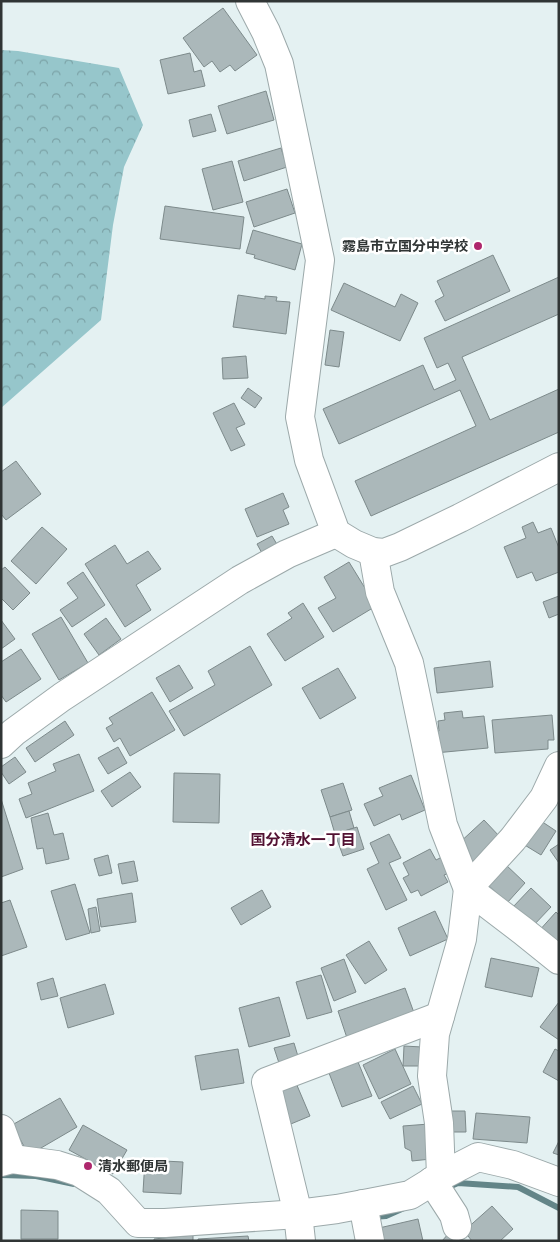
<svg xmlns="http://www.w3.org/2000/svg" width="560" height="1242" font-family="Roboto,'Noto Sans JP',sans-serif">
  <defs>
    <pattern id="forest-crowns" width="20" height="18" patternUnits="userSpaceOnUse" patternTransform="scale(1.25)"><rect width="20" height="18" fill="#96c6cb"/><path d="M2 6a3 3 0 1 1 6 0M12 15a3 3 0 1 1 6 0" fill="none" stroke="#7ba2a6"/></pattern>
  </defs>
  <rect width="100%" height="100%" fill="#e4f1f2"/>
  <polygon fill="url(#forest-crowns)" points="1,50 18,51 119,68 143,125 124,167 113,225 101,320 1,408"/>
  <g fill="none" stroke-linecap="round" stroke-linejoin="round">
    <g stroke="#638588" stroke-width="6">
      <polyline points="1,1175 36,1176 74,1184"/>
      <polyline points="444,1189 458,1183 518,1187 559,1208"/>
      <polyline points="373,1217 386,1216 404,1208"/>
    </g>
  </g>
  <g fill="#abb8ba" stroke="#7d8a8b">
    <polygon points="223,8 257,55 235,71 230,65 220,72 212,61 204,67 183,38"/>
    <polygon points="190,53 194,72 201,70 205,86 168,94 160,60"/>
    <polygon points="266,91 274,120 227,134 218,106"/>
    <polygon points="211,114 216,131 193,137 189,120"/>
    <polygon points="281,148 287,167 244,181 238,161"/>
    <polygon points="232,161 243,202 213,210 202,169"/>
    <polygon points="287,189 295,213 254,227 246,202"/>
    <polygon points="165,206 244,217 240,249 160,239"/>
    <polygon points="253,230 302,244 295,270 254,258 255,255 246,253"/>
    <polygon points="493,255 510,291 445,321 435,301 444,296 437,281"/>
    <polygon points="559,277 559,314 462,357 490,420 559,389 559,432 371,516 355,481 476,426 460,390 339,444 323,409 423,365 434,390 456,380 448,363 437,368 424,338"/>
    <polygon points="344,283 395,307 401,294 418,303 400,341 331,310"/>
    <polygon points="238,295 265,299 265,296 277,297 276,301 290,302 286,334 233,327"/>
    <polygon points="330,330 344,332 339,367 325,365"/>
    <polygon points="246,356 248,378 223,379 222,358"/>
    <polygon points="248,388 262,398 255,408 241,398"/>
    <polygon points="234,403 245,424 236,428 245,445 231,451 213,413"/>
    <polygon points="16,461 41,494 6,520 1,514 1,472"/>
    <polygon points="283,493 289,507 283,510 289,524 257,537 245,509"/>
    <polygon points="533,522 538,533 551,528 559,548 559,572 536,581 532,572 517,578 504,547 526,538 522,527"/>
    <polygon points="42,527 67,549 36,584 11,561"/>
    <polygon points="272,536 278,546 263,555 257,544"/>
    <polygon points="115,545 127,564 148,551 161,569 136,585 151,610 125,627 85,564"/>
    <polygon points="349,562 376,606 333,632 318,608 336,598 324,577"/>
    <polygon points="5,567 30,593 13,610 1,598 1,570"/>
    <polygon points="83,572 105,605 72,627 60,610 78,598 67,583"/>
    <polygon points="559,596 559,614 549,618 543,602"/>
    <polygon points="303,603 324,637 285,661 267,634 292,618 288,613"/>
    <polygon points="61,617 88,663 59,680 32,634"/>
    <polygon points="106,618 121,639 99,655 84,634"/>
    <polygon points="1,620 15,639 1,649"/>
    <polygon points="250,646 272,685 184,736 169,711 215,685 208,671"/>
    <polygon points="21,649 41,679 6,702 1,695 1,662"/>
    <polygon points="490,661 493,687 437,693 434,668"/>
    <polygon points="179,665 193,688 170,702 156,678"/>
    <polygon points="338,668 356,698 320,719 302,688"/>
    <polygon points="152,692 175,730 130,756 120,738 114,742 106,728 113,724 109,718"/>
    <polygon points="462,711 463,718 484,716 488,748 435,753 433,732 439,731 438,721 445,720 444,713"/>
    <polygon points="552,715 554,740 548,740 548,749 495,753 492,720"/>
    <polygon points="65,721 74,735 35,762 26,748"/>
    <polygon points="118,747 127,763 108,774 98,758"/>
    <polygon points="79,754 94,791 26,818 19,799 32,794 28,783 56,771 53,764"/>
    <polygon points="15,757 26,772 9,784 1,772 1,767"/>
    <polygon points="130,772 141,787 112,807 101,791"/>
    <polygon points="174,773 220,774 219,823 173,822"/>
    <polygon points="411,775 425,810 402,820 400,814 374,826 364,804 383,796 379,788"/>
    <polygon points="343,783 352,810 330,817 321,790"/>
    <polygon points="1,799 23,869 1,877"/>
    <polygon points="349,811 354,828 335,834 330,817"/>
    <polygon points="48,813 54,835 63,833 69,859 46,864 43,848 37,849 31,818"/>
    <polygon points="538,819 556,831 541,855 523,844"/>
    <polygon points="484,820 501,838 474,862 457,845"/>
    <polygon points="357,827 364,849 343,856 335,834"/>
    <polygon points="389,834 401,858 389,863 407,900 386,910 367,869 379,863 370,843"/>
    <polygon points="559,844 559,863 550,850"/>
    <polygon points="430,849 436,860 444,856 452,872 444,875 448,882 421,896 418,890 411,893 403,878 409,875 403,863"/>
    <polygon points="108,855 112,873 99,876 94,859"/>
    <polygon points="134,861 138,881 122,884 118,864"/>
    <polygon points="505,864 525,883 507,903 487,884"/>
    <polygon points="75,884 90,933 66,940 51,891"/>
    <polygon points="531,888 551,907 532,927 512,908"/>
    <polygon points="262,890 271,907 241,925 231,908"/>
    <polygon points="132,893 136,922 101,927 97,899"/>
    <polygon points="10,900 27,947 1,956 1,903"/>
    <polygon points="96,907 100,931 91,933 88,909"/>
    <polygon points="435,911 448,939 410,956 398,928"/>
    <polygon points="556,912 559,915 559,950 538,932"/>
    <polygon points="369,941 387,970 365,984 346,955"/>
    <polygon points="491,958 539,968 532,997 485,987"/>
    <polygon points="344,959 356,992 334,1001 321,968"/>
    <polygon points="321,975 332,1012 307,1019 296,982"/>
    <polygon points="53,978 58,996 41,1000 37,983"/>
    <polygon points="105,984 114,1014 68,1028 60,998"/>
    <polygon points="405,988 417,1021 349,1044 338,1011"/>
    <polygon points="279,997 290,1036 249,1047 239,1008"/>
    <polygon points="559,1002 559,1040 540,1027"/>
    <polygon points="294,1043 300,1063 281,1069 274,1048"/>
    <polygon points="404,1046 422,1047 422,1066 403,1066"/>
    <polygon points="238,1049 244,1083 201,1090 195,1056"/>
    <polygon points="395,1049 411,1084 379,1099 363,1065"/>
    <polygon points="555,1049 559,1051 559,1081 543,1072"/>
    <polygon points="358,1062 372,1096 342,1107 329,1073"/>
    <polygon points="296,1083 310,1116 286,1126 272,1092"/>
    <polygon points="413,1086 422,1104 390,1119 381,1102"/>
    <polygon points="60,1098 77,1127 29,1155 12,1125"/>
    <polygon points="445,1111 465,1111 466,1132 445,1132"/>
    <polygon points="476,1113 530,1117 527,1143 473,1139"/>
    <polygon points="429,1124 431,1159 412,1161 411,1151 405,1148 403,1126"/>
    <polygon points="83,1125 127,1150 113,1174 69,1150"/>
    <polygon points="559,1141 559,1155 553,1153"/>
    <polygon points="145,1160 183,1162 181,1194 143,1192"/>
    <polygon points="492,1206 513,1229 500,1241 472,1241 464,1231"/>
    <polygon points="21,1210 58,1211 58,1239 21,1239"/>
    <polygon points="418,1219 423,1241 381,1241 379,1228"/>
    <polygon points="449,1233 459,1241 442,1241"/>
    <polygon points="193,1235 193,1241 154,1241 154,1239"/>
    <polygon points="248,1236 249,1241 198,1241 198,1239"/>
  </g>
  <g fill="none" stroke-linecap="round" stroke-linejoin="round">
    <defs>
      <g id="minor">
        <polyline points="250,1 266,32 279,64 320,260 300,417 309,460 336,533 354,544 373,552 384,553 400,547 460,518 559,467"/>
        <polyline points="373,552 380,592 409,663 443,825 468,889 523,931 559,960"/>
        <polyline points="1,744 14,732 62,697 240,580 287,554 336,533"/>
        <polyline points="1,1129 12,1159"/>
        <polyline points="1,1162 12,1159 57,1165 79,1172 109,1191 138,1223 165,1223 298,1214 337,1209 369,1203 410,1195 441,1176 478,1157 513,1165 559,1182"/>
        <polyline points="441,1176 439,1123 432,1076 435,1034 462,939 468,889 480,875 513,839 544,798 559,766"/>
        <polyline points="432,1181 454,1215 457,1226"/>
        <polyline points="363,1204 370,1241"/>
        <polyline points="301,1241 298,1214 266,1082 440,1016"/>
      </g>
    </defs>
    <use href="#minor" stroke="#9ca9aa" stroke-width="30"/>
    <use href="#minor" stroke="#fff" stroke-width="28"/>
  </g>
  <g fill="#ae276d" stroke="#fff" stroke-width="2">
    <circle cx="478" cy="246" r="5"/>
    <circle cx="88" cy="1166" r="5"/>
  </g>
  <g text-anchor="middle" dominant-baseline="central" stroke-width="5" stroke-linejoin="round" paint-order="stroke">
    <g font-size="14" font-weight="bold" fill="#303535" stroke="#fff" text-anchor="end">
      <text x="468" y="246">霧島市立国分中学校</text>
      <text x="98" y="1166" text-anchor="start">清水郵便局</text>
    </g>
    <g font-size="15" font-weight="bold" fill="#521132" stroke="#fff">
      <text x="303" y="840">国分清水一丁目</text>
    </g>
  </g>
  <rect width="560" height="1242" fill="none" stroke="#303535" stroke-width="5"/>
</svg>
